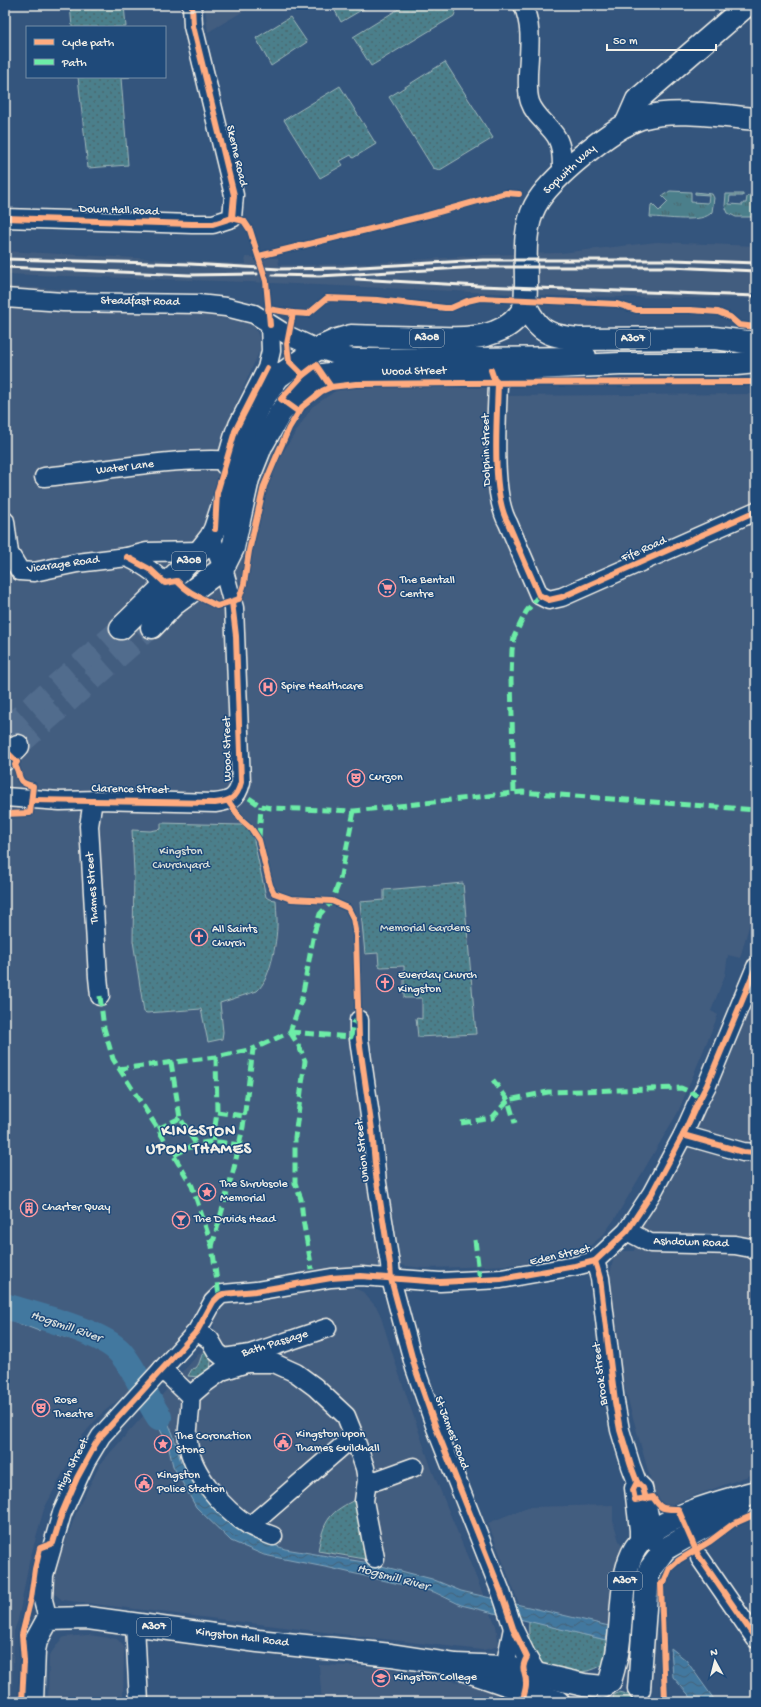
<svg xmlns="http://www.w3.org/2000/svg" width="761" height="1707" font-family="'Gochi Hand',sans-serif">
  <defs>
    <pattern id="grass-tufts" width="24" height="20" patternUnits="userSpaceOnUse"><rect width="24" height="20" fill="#4b7f8b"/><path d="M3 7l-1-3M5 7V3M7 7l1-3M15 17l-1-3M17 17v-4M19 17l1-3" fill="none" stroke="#4a666c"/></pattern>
    <pattern id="park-dots" width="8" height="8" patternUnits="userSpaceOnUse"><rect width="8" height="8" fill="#4b7f8b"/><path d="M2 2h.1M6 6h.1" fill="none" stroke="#4a666c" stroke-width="1.8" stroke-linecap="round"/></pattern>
    <pattern id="water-waves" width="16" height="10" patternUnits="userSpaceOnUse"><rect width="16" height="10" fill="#42789f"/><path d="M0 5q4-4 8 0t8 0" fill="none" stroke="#456277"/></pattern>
  </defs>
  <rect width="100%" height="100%" fill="#34557d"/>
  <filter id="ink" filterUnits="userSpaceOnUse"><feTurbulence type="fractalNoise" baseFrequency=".025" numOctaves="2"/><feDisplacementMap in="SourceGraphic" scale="8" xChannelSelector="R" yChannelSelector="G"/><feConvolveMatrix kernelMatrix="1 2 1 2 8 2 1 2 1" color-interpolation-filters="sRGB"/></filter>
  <g filter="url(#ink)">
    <g fill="#435d7f">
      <polygon points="205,5 254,5 208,32"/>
      <polygon points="657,242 756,246 756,299 563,296 250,282 5,274 5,251 246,264 245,257 278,258 279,265 311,265 375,263 484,255 561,253"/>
      <polygon points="5,286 244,300 262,345 231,416 283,452 312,407 337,390 357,385 488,388 490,396 756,394 756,901 740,958 728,955 725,975 711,1011 718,1015 678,1112 616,1217 603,1235 586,1249 565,1258 546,1263 464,1267 423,1268 400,1265 396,1247 378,1266 311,1271 280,1279 276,1282 217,1287 211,1291 206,1297 192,1324 153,1371 100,1415 82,1436 44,1509 29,1562 18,1620 14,1631 12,1702 5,1702"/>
      <polygon points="756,996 756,1473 664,1507 655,1495 618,1365 606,1293 615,1251 634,1251 641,1226 707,1106"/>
      <polygon points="347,1285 363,1292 377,1308 380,1314 398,1371 432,1470 496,1626 499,1646 483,1650 366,1637 62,1600 51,1590 55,1570 78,1508 101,1463 214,1337 214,1322 217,1311 223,1305 307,1289"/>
      <polygon points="613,1505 613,1521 619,1541 625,1550 609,1626 520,1606 488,1523 528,1507"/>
      <polygon points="88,1635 117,1639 124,1647 123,1702 48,1702 49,1656 59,1642 64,1637"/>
      <polygon points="319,1665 380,1667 501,1690 504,1702 322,1702"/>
    </g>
    <g fill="url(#grass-tufts)" stroke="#a0b8ba">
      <path d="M670 191 691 192V202L708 203 709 195 695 194V192L712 194 714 198 712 212C703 224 665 217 650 217L651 205 652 204 659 211 668 202 662 196Z"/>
      <polygon points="726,194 743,194 743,196 730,196 729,204 743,205 743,203 746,203 747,197 750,195 756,195 756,217 736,217 728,213 725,206"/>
      <polygon points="620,1692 630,1695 632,1702 612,1702 614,1695"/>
    </g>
    <g fill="url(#park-dots)" stroke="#a0b8ba">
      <polygon points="70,5 124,5 126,27 72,27"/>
      <polygon points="332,5 370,5 341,22"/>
      <polygon points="405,5 456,5 457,7 454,16 371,66 353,37"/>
      <polygon points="290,17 307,42 271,66 256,38"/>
      <polygon points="445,62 493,138 440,170 433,168 389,97"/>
      <polygon points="78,77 130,77 121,78 128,165 88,168"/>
      <polygon points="340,86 376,144 353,158 351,155 340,161 343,165 320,178 284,120"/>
      <path d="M161 823 241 825 250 829 253 836 266 897 269 899 276 900C276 906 277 913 277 919 278 937 271 979 257 991L220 1003 223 1032 222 1039 208 1042 201 1009 147 1013 144 1012 133 941 134 872 132 830 150 831 161 829Z"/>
      <polygon points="463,883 476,1034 418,1037 416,1018 422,1019 422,998 404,998 404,966 381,967 379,966 378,953 365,954 360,902 384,900 384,890"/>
      <path d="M205 1350 207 1351 211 1361 210 1370 199 1377 188 1376 192 1369 196 1368C201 1362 200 1356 205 1350Z"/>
      <path d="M359 1498 371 1560 318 1551C324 1519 329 1512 359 1498Z"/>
      <path d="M529 1621 606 1640 604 1664C581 1679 561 1669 538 1662 530 1646 528 1638 529 1621Z"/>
    </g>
    <g fill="url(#water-waves)" stroke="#89a8bc">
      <polygon points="5,1298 46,1312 39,1331 5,1318"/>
      <polygon points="64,1317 112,1335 123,1343 142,1369 132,1379 106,1349 57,1335"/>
      <polygon points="160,1404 173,1434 181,1462 189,1469 203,1494 219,1514 236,1528 249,1536 285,1549 370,1563 432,1579 461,1591 609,1626 606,1640 461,1605 434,1592 330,1568 264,1555 231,1541 196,1507 173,1466 168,1445 152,1414"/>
      <polygon points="671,1648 686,1660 716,1702 695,1702 673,1677"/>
    </g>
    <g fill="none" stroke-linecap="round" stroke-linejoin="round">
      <path stroke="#42789f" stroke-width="26" d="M5 1306C34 1315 101 1331 120 1352 137 1371 145 1397 159 1417"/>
      <g stroke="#516c8d" stroke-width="22" stroke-dasharray="22 11" stroke-linecap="butt">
        <polyline points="5,729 121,628"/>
        <polyline points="18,746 152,627"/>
      </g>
      <defs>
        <g id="minor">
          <path d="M523 5C533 28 529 50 528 74 528 83 527 93 530 102 535 117 550 125 557 138 563 149 562 163 562 174"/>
          <polyline points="5,218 192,224 213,224 232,218 234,195 193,26 192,5"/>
          <polyline points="5,298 63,302 198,304 226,307 254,314 289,336 317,349 340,356 355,358 587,356"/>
          <path d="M514 368 504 376 498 383C497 418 491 494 508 523L539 595 549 600 562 597 756 511"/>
          <polyline points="238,425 267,368 271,351 270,325"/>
          <polyline points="225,466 235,431"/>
          <path d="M44 477C106 471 175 456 237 461"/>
          <polyline points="5,521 9,553 20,571 34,572 77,563 127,557 147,552 200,551"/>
          <path d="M127 557C146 566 162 576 172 596"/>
          <path d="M5 797 60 801 98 800 215 803C230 801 237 799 241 782L234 608 223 568 211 537"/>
          <polyline points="93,800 89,826 98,977 100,996"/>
          <polyline points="359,1020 359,1039 372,1130 377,1183 390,1264 391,1279 403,1324 415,1368 436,1428 501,1592 513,1628 527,1657 538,1675"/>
          <polyline points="683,1135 743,1152 756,1153"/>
          <polyline points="627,1231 650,1243 735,1245 751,1248 756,1251"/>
          <polyline points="595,1261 600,1278 615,1402 620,1430 631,1466 637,1482 643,1488 655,1543"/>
          <polyline points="197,1331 210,1340 217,1352 224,1358 250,1354 327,1328"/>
          <path d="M162 1369 190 1396C192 1412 186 1426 188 1442 191 1473 224 1510 250 1526 257 1530 265 1533 273 1536"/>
          <polyline points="190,1396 204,1384 222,1371 247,1363 274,1363 296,1373 315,1387 346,1416 354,1436 365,1468 367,1480 364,1501 375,1558"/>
          <polyline points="367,1480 378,1480 414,1467"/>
          <polyline points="634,1488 639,1530 639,1543"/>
          <polyline points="250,1526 354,1436"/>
          <polyline points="700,1558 756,1639"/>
          <polyline points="48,1619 43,1600 44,1575 62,1513 86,1461 101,1436 197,1331 213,1302 219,1296 223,1294 256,1291 331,1278 361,1276 440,1282 501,1279 575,1266 595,1261 627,1231 652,1193 683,1135 696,1106 707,1085 756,967"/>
          <polyline points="135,1625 139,1702"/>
          <polyline points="505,1667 513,1628"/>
        </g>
        <g id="major">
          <path d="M756 119C722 116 673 108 641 118 613 127 549 179 535 206 523 229 526 259 526 283 526 290 525 298 526 305 528 312 533 319 538 325 548 336 564 337 578 339L714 338 756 343"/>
          <polyline points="626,125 637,100 747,5"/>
          <path d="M247 431 259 405 278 377 317 349 337 340 351 336C377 337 403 337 428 338 450 338 475 340 495 332 509 327 520 317 526 304"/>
          <polyline points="263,443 280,413 288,404 323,375 337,373 491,370 620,364 736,364 756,362"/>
          <polyline points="152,627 173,605 223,568 233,548 248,479 260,449"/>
          <polyline points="121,628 200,551 211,537 215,529 245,438"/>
          <polyline points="5,759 18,746"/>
          <polyline points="468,1671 558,1702"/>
          <path d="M610 1681C613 1672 615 1663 617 1654 622 1626 620 1597 627 1569 629 1560 633 1550 640 1542 663 1516 723 1501 756 1492"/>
          <polyline points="639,1689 647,1581 650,1569 665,1549 729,1513 739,1506"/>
          <polyline points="32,1702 34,1650 36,1641 48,1619 88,1618 258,1641 391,1655 456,1665 505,1667 584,1685 603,1687"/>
        </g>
      </defs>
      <use href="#minor" stroke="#f4f1e8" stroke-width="21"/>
      <use href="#major" stroke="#f4f1e8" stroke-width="25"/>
      <use href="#minor" stroke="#1f4a7a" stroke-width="18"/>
      <use href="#major" stroke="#1f4a7a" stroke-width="22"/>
      <g stroke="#f4f1e8" stroke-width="3">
        <polyline points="5,259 190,264 280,269 344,268 483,260 674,260 756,263"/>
        <polyline points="5,267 189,275 257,274"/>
        <polyline points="273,275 319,276 481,267 671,267 756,271"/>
        <polyline points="356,279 480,286 756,296"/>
      </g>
      <g stroke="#6deda7" stroke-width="5" stroke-dasharray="10 5" stroke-linecap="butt">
        <polyline points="514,792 511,679 512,650 514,637 526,612 539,595"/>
        <polyline points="249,798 261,806 271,808 354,811 522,792 756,810"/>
        <polyline points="259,838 261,806"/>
        <polyline points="100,996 104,1028 113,1059 158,1129 192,1186 212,1246 219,1296"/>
        <polyline points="290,1032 351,1037 353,1023 359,1019"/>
        <polyline points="290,1032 299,1046 305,1061 295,1137 295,1183 301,1199 303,1220 312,1269"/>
        <polyline points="171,1062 180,1118 196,1144"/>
        <polyline points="118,1069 216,1057 253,1049"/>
        <polyline points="493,1080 508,1100 515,1123"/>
        <polyline points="217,1112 244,1116"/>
        <polyline points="461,1123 492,1118 508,1100 548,1092 681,1088 701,1097"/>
        <polyline points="158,1129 180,1118"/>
        <polyline points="213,1141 217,1112 216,1057"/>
        <path d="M174 1155C203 1140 207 1140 239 1145"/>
        <polyline points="475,1240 480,1281"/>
        <polyline points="212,1246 234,1168 243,1127 253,1049 290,1032 302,998 314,933 320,914 332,901 340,880 354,811"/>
      </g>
      <defs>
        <g id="cycleway">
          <polyline points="192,5 193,26 234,195 232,218"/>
          <polyline points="5,218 192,224 213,224 232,218"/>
          <polyline points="232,218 244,221 250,230 266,281 270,325"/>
          <polyline points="259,256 428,215 506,193 519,194"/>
          <polyline points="268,309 293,313 308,314 327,298 378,300 445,308 451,308 467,301 480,298 574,302 617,304 636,310 690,310 718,312 730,317 739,325 756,327"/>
          <polyline points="293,313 287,344 289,361 303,375"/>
          <path d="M491 370 494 379 498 383C497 418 491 494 508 523L539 595 549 600 562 597 756 511"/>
          <polyline points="299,412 281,399 303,375 316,365 331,387"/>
          <polyline points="215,529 217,493 235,431 267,368"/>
          <path d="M127 557 151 570 165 583 177 581C189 594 202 598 217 606L239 599 244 584 249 551 264 486 275 460 289 428 302 407 322 391 331 387 356 384 464 383 756 382"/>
          <path d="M5 750 17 762 15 765C22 777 15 782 33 786L30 813 5 814"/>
          <path d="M32 800 215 803C230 801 237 799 241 782L236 636 232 602"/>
          <path d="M228 801 242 820 251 828 259 840 270 885 274 893 291 899 332 901 348 908 353 918 356 936 359 1039 372 1130 376 1175 390 1264 391 1279 415 1368 436 1428 501 1592 513 1628 527 1657C519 1671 527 1672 526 1685 526 1690 523 1696 523 1701L525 1702"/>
          <polyline points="683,1135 743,1152 756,1153"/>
          <polyline points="595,1261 600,1278 615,1402 620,1430 631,1466 637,1482 643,1488 646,1499"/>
          <path d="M637 1482 633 1490 635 1500 653 1497C661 1510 663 1509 678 1509L698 1555 756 1639"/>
          <polyline points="22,1702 24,1661 22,1635 31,1598 35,1569 40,1548 53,1543 62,1513 77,1478 95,1445 101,1436 197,1331 213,1302 219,1296 223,1294 256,1291 331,1278 361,1276 440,1282 501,1279 575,1266 595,1261 627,1231 652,1193 683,1135 696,1106 707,1085 756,967"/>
          <polyline points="665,1702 661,1584 664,1582 670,1568 679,1560 709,1542 733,1524 756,1514"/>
        </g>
      </defs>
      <use href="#cycleway" stroke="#1f4a7a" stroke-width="8"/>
      <use href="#cycleway" stroke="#ffac80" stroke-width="6"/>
    </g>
  </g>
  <defs>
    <symbol id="supermarket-ring" viewBox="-11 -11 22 22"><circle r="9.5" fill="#1f4a7a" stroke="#ff9aa2" stroke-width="1.5"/><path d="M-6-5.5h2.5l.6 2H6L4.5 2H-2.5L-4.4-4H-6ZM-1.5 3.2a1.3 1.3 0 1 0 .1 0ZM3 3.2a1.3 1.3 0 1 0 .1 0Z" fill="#ff9aa2"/></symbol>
    <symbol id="hospital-ring" viewBox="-11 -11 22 22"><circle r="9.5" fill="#1f4a7a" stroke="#ff9aa2" stroke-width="1.5"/><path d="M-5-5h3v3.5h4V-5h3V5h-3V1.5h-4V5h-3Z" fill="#ff9aa2"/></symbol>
    <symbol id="theatre-ring" viewBox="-11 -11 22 22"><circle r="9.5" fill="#1f4a7a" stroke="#ff9aa2" stroke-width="1.5"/><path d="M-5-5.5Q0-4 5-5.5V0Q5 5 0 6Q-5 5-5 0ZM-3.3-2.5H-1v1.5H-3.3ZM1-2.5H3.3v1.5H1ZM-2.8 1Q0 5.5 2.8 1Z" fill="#ff9aa2"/></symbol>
    <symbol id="church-ring" viewBox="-11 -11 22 22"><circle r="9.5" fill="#1f4a7a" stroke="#ff9aa2" stroke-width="1.5"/><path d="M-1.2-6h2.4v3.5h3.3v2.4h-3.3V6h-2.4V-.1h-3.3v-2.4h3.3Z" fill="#ff9aa2"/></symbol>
    <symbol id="sight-ring" viewBox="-11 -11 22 22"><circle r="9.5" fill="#1f4a7a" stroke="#ff9aa2" stroke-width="1.5"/><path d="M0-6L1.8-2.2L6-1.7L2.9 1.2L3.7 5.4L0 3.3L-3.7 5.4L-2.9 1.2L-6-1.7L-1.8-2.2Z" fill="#ff9aa2"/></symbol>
    <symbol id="building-ring" viewBox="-11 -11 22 22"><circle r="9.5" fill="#1f4a7a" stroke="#ff9aa2" stroke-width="1.5"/><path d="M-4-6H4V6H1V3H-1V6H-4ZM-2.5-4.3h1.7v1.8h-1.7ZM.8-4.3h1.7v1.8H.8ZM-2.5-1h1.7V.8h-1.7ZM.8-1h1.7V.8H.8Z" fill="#ff9aa2"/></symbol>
    <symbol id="bar-ring" viewBox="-11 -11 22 22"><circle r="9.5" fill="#1f4a7a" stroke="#ff9aa2" stroke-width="1.5"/><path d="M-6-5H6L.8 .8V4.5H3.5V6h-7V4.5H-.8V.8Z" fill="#ff9aa2"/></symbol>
    <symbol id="civic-ring" viewBox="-11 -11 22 22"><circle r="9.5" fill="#1f4a7a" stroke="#ff9aa2" stroke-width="1.5"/><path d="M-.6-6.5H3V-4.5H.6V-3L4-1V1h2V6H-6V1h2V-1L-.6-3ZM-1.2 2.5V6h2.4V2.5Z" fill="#ff9aa2"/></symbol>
    <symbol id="university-ring" viewBox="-11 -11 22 22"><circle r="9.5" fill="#1f4a7a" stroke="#ff9aa2" stroke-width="1.5"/><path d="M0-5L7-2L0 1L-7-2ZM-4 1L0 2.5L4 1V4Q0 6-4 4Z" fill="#ff9aa2"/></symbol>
  </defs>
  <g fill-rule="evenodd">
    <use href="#supermarket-ring" x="377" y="578" width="20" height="20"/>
    <use href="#hospital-ring" x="258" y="677" width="20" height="20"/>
    <use href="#theatre-ring" x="346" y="768" width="20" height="20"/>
    <use href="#church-ring" x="189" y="927" width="20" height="20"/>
    <use href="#church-ring" x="375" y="973" width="20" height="20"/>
    <use href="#sight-ring" x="197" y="1182" width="20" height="20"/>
    <use href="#building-ring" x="19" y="1198" width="20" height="20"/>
    <use href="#bar-ring" x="171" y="1210" width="20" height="20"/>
    <use href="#theatre-ring" x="31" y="1398" width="20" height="20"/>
    <use href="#civic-ring" x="273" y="1432" width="20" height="20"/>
    <use href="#sight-ring" x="153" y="1434" width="20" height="20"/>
    <use href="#civic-ring" x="134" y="1473" width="20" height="20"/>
    <use href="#university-ring" x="371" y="1668" width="20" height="20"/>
  </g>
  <g text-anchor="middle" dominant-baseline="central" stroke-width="3" stroke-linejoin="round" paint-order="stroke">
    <g fill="#1f4a7a" stroke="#b4bfc7" stroke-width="1">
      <rect x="410" y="329" width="34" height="18" rx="3"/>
      <rect x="616" y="330" width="34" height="18" rx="3"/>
      <rect x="172" y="552" width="34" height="18" rx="3"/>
      <rect x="608" y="1572" width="34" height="18" rx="3"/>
      <rect x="137" y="1618" width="34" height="18" rx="3"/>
    </g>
    <g font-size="11" font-weight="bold" fill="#f4f1e8">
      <text x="427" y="338">A308</text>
      <text x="633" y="339">A307</text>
      <text x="189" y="561">A308</text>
      <text x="625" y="1581">A307</text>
      <text x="154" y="1627">A307</text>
    </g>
    <g font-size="12" fill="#f4f1e8" stroke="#1f4a7a">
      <text transform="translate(236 156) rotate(77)">Skerne Road</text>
      <text transform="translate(570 170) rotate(-43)">Sopwith Way</text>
      <text transform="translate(119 211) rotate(2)">Down Hall Road</text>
      <text transform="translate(140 302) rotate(1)">Steadfast Road</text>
      <text transform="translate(414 372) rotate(-1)">Wood Street</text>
      <text transform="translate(487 450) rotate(-91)">Dolphin Street</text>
      <text transform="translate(125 468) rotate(-7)">Water Lane</text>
      <text transform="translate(644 550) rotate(-24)">Fife Road</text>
      <text transform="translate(63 565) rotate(-8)">Vicarage Road</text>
      <text transform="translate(228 749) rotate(-91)">Wood Street</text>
      <text transform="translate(130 790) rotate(1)">Clarence Street</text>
      <text transform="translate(93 888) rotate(-94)">Thames Street</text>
      <text transform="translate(363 1151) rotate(-96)">Union Street</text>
      <text transform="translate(691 1243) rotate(2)">Ashdown Road</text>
      <text transform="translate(560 1256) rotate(-13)">Eden Street</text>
      <text transform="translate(275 1344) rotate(-17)">Bath Passage</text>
      <text transform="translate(601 1374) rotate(-97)">Brook Street</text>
      <text transform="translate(451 1433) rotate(69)">St James' Road</text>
      <text transform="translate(73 1465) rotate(-63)">High Street</text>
      <text transform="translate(242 1638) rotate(7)">Kingston Hall Road</text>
    </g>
    <g font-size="12" fill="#f4f1e8" stroke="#1f4a7a" text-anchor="start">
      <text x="400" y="581">The Bentall<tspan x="400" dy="14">Centre</tspan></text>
      <text x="281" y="687">Spire Healthcare</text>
      <text x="369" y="778">Curzon</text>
      <text x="212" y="930">All Saints<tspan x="212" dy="14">Church</tspan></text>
      <text x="398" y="976">Everday Church<tspan x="398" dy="14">Kingston</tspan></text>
      <text x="220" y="1185">The Shrubsole<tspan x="220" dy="14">Memorial</tspan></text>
      <text x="42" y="1208">Charter Quay</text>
      <text x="194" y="1220">The Druids Head</text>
      <text x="54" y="1401">Rose<tspan x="54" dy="14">Theatre</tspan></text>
      <text x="296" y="1435">Kingston upon<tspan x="296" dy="14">Thames Guildhall</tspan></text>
      <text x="176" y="1437">The Coronation<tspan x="176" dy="14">Stone</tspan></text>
      <text x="157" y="1476">Kingston<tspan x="157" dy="14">Police Station</tspan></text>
      <text x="394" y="1678">Kingston College</text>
    </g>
    <g font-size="12" fill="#dbe0da" stroke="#1f4a7a">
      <text x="181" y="852">Kingston<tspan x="181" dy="14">Churchyard</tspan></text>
      <text x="425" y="929">Memorial Gardens</text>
    </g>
    <g font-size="13" font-style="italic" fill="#d9dfdd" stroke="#1f4a7a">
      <text transform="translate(66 1327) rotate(19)">Hogsmill River</text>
      <text transform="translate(393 1578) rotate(15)">Hogsmill River</text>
    </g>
    <g font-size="16" font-weight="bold" letter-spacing="1" fill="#f4f1e8" stroke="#1f4a7a">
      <text x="199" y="1132">KINGSTON<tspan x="199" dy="18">UPON THAMES</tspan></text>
    </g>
  </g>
  <rect width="761" height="1707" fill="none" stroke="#1f4a7a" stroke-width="20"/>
  <rect x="10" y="10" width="741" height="1687" fill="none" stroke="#f4f1e8" stroke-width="1.5" filter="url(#ink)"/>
  <rect x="26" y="26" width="140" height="52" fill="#1f4a7a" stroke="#748da6"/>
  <rect x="34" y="39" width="20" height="6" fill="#ffac80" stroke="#748da6"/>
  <text x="62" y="46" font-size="12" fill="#f4f1e8">Cycle path</text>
  <rect x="34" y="59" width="20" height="6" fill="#6deda7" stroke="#748da6"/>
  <text x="62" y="66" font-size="12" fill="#f4f1e8">Path</text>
  <g transform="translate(715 1661) rotate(353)" stroke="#1f4a7a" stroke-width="3" paint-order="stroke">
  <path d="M0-3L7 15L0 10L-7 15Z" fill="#f4f1e8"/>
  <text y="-6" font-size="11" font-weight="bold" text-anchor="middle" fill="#f4f1e8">N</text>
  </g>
  <path d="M607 44v6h109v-6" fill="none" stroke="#f4f1e8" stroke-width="2"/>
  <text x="613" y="44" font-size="12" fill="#f4f1e8" stroke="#1f4a7a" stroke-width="3" paint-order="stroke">50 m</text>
</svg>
